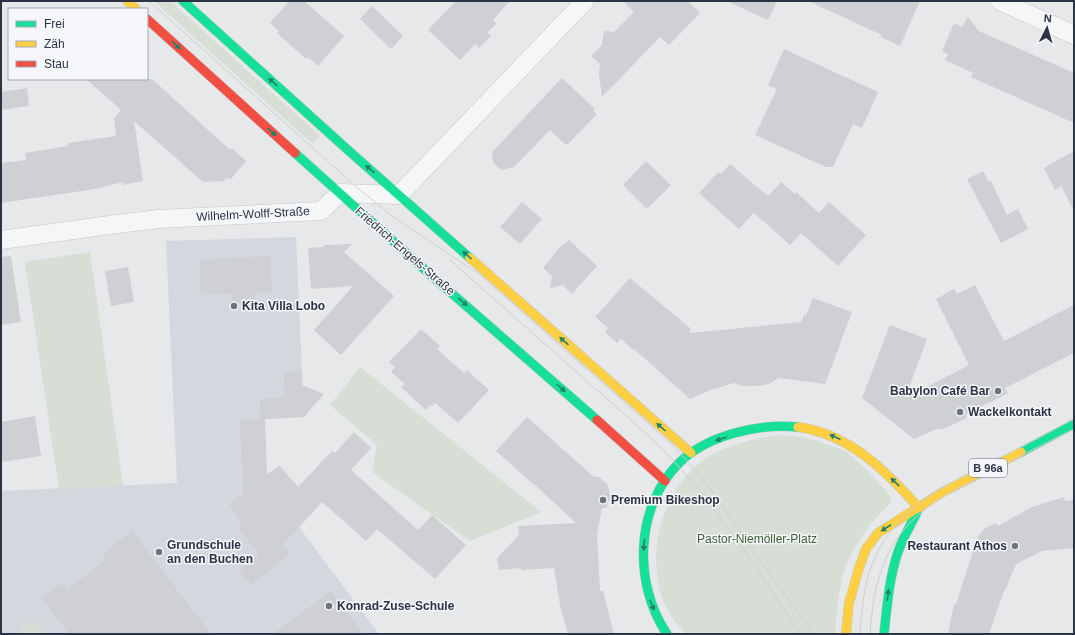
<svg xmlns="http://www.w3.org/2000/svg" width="1075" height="635" font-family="Helvetica,sans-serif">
  <rect width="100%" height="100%" fill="#e6e8ea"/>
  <polygon fill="#d4d7dd" points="296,237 304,417 239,421 242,480 299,527 379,634 1,634 1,491 177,483 166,241"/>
  <g fill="#d6ded6">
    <polygon points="154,1 170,1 320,136 313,144"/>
    <polygon points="90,252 123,486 59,489 25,262"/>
    <polygon points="360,367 541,512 470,541 372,472 377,445 330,405"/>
    <path d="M777 435 800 437 818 441 846 451 869 472 890 496 891 503C871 520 850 550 843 575 838 592 837 616 835 634H686C679 626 671 617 666 607 644 558 660 490 705 459 727 445 752 439 777 435Z"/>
    <polygon points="25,623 37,623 45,634 18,634 19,631"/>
  </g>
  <g fill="#ced0d3">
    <polygon points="289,1 304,1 344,36 318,66 308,57 306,59 277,33 279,31 270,23"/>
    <polygon points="456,1 510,1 493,20 496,24 487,33 491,36 479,48 475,44 460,60 428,30"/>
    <polygon points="623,1 688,1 700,13 669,45 660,37 602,97 599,73 600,64 591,56 602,45 604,31 614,32 634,12"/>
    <polygon points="727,1 777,1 768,20"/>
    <polygon points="808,1 920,1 900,46 881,37 882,35"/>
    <polygon points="372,6 403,36 391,49 360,19"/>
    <polygon points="968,17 979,31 1074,73 1074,123 971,77 973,73 945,60 948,54 942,51 954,23 962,27"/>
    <polygon points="784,49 878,92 862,128 853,124 833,167 826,167 755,135 777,89 768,85"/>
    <polygon points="562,78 595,109 593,111 597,114 568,144 567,144 566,145 550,130 514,167 501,170 493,162 492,152"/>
    <polygon points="86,79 152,79 229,149 233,149 246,161 231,179 226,178 224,181 203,182 134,121 143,181 123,185 123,182 95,189 1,203 1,163 26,160 25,153 68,146 68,143 116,136 114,118 121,110"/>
    <polygon points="27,88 29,106 1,110 1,92"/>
    <polygon points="1074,151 1074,211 1061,186 1055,190 1044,168"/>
    <polygon points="646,161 671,185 647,209 623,185"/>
    <polygon points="730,164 768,196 781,182 795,194 796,192 819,213 829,202 866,235 838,266 801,233 790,245 754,213 739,229 699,193 718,172 721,174"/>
    <polygon points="983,171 989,182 991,181 1007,215 1018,209 1028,229 1001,243 967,179"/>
    <polygon points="522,202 542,219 520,244 500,227"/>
    <polygon points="569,240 597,266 572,294 563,285 550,288 552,276 543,268 559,248"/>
    <polygon points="352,244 344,252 394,296 341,355 314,330 353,286 311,289 308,248 324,247 324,245"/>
    <polygon points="11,256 21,322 1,325 1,257"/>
    <polygon points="270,256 272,291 255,292 255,303 233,305 232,294 201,293 199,261 216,260 216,259"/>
    <polygon points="128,267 134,302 111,306 105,271"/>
    <polygon points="630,278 690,328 690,333 801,322 804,315 806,316 813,298 852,312 825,384 779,378 769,384 757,386 742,386 734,383 711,390 690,399 634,349 633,350 621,339 617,343 605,332 608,328 595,317"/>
    <polygon points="975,285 1004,341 1074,305 1074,353 1005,388 1008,393 965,415 967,418 941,430 939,428 914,439 862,398 890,325 927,339 905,398 969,365 936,299 954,289 957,294"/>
    <polygon points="421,329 438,344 440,346 437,349 464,373 467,370 489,390 458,423 435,403 432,406 430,405 426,410 401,387 405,384 391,372 395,367 389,362"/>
    <polygon points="302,372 302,385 324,394 304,417 265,419 267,474 280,466 298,487 332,451 335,453 354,432 371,448 351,470 418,530 432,515 466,545 435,579 377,529 366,541 322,502 283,545 290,554 251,585 239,570 259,555 238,528 242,523 229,504 243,493 239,420 261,419 260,399 285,397 284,373"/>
    <polygon points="35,416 41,456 1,462 1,422"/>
    <polygon points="527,417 594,477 599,477 608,485 611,500 608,501 607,508 602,508 597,534 600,591 603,591 614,634 568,634 560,605 554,568 521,570 521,568 499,570 497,558 519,535 518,526 576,523 534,484 534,485 496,451"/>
    <polygon points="1064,497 1065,501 1074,500 1074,548 1042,551 1016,564 1005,591 1004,591 989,634 948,634 954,604 956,604 978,536 984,529 996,523 998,526 1032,507"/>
    <polygon points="132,531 211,634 69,634 42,598 62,583 67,589 106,560 102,554"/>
    <polygon points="331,591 363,634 273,634"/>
  </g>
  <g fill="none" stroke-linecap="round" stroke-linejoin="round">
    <defs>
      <g id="street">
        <polyline points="1000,1 1074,35"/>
        <polyline points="1,240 117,224 159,219 321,211 340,193 399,195 585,1"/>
      </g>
      <g id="fast">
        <polyline points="183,1 349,151 470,258"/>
        <polyline points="295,153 433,277 597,420"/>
        <polyline points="1021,452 1074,424"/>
        <path d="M667 634C633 584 635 507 679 463 707 435 760 423 798 427"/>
        <path d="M884 634C887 607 889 578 898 552 903 537 912 523 919 508"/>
      </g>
      <g id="slow">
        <polyline points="127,1 136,9"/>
        <polyline points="470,258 691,453"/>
        <path d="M798 427C850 434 886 471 919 508"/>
        <polyline points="846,634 849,603 859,568 866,549 878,533 941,493 1021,452"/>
      </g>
      <g id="jam">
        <polyline points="147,19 295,153"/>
        <polyline points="597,420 665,481"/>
      </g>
    </defs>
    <use href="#street" stroke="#c4c6c8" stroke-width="19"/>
    <use href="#fast" stroke="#c4c6c8" stroke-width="10"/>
    <use href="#slow" stroke="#c4c6c8" stroke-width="10"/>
    <use href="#jam" stroke="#c4c6c8" stroke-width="10"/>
    <use href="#street" stroke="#f5f6f7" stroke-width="18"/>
    <use href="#fast" stroke="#16e098" stroke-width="9"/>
    <use href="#slow" stroke="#ffcf43" stroke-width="9"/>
    <use href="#jam" stroke="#f24e42" stroke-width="9"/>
    <g stroke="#cecfd2" stroke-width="1">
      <path d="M149 1 353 184 392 216 479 274 669 442C698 470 720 502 742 535 765 569 790 601 814 634"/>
      <path d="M450 260 650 437C710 494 754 566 801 634"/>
      <path d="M860 634C862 608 864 581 875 557 900 503 954 481 1004 456 1028 444 1051 431 1074 419"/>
      <path d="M870 634C873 591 881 549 915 518 935 499 960 487 985 475 1014 459 1044 444 1074 429"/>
    </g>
  </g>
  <defs><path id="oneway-solid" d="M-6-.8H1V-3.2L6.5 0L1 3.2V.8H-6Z"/></defs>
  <g fill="#22816a">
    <use href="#oneway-solid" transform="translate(176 45) rotate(42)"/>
    <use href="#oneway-solid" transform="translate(273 82) rotate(-138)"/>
    <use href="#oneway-solid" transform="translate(272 132) rotate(42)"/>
    <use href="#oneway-solid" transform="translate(370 169) rotate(-139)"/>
    <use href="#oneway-solid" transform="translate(467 255) rotate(-138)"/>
    <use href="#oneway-solid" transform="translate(463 302) rotate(41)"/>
    <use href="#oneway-solid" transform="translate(564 341) rotate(-139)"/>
    <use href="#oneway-solid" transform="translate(561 388) rotate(42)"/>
    <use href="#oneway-solid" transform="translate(661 427) rotate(-138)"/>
    <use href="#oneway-solid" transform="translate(835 437) rotate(-156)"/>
    <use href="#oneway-solid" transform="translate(721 439) rotate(161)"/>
    <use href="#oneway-solid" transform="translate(895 482) rotate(-136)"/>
    <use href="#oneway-solid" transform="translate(886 528) rotate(147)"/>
    <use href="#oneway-solid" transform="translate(644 545) rotate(95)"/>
    <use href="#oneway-solid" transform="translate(888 595) rotate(-82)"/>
    <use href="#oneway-solid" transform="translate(652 605) rotate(68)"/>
  </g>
  <g fill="#6c737f" stroke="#f4f6f9" stroke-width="1.5">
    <circle cx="234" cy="306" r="4"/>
    <circle cx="998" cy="391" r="4"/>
    <circle cx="960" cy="412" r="4"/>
    <circle cx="603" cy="500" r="4"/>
    <circle cx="1015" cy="546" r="4"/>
    <circle cx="159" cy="552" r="4"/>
    <circle cx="329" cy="606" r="4"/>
  </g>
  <g text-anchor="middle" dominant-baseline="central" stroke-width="3" stroke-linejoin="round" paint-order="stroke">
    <rect fill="#f4f6f9" stroke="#676e7b" stroke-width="1" x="969" y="459" width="38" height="18" rx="3"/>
    <g font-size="11" font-weight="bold" fill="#2b3445">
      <text x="988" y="468">B 96a</text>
    </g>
    <g font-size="12" fill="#2b3445" stroke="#f4f6f9">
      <text transform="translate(253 214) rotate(-3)">Wilhelm-Wolff-Straße</text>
      <text transform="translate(405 251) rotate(41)">Friedrich-Engels-Straße</text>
    </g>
    <g font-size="12" font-weight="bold" fill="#2b3445" stroke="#f4f6f9" text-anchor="start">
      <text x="242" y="306">Kita Villa Lobo</text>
      <text x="990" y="391" text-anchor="end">Babylon Café Bar</text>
      <text x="968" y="412">Wackelkontakt</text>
      <text x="611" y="500">Premium Bikeshop</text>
      <text x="167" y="545">Grundschule<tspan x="167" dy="14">an den Buchen</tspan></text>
      <text x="1007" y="546" text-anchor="end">Restaurant Athos</text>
      <text x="337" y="606">Konrad-Zuse-Schule</text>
    </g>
    <g font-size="12" fill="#3f6138" stroke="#f4f6f9">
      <text x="757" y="539">Pastor-Niemöller-Platz</text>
    </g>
  </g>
  <rect width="1075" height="635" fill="none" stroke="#2b3445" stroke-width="4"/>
  <rect x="8" y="8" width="140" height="72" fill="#f4f6f9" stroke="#a4a8b1"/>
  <rect x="16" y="21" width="20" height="6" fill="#16e098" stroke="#a4a8b1"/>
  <text x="44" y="28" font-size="12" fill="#2b3445">Frei</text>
  <rect x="16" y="41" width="20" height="6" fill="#ffcf43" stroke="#a4a8b1"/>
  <text x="44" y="48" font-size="12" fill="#2b3445">Zäh</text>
  <rect x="16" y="61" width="20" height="6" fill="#f24e42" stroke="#a4a8b1"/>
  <text x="44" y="68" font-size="12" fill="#2b3445">Stau</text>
  <g transform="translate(1047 28) rotate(5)" stroke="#f4f6f9" stroke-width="3" paint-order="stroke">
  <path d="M0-3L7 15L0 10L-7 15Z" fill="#2b3445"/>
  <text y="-6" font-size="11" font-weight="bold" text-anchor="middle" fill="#2b3445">N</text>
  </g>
</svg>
